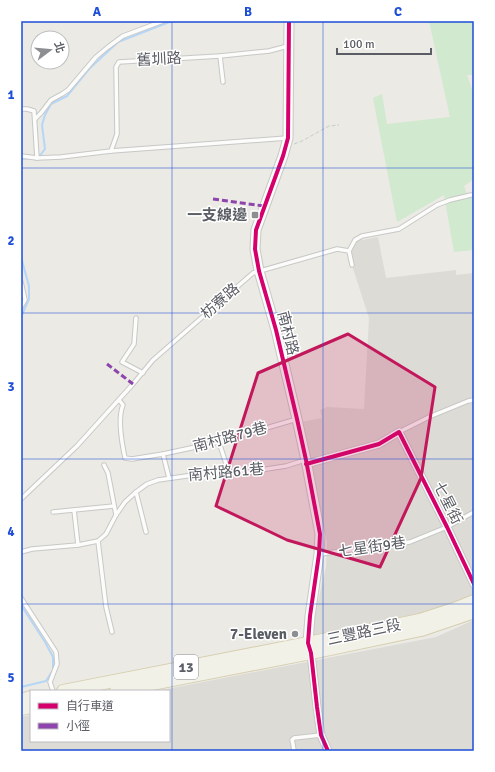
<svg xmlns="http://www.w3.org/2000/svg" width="495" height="772" font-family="Signika,'Noto Sans TC',sans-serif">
  <rect width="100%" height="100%" fill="#ebeae4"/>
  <g fill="#dcdbd5">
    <polygon points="378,237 386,278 456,270 456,275 474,273 474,594 438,609 420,615 332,634 309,635 308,620 316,610 326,567 327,542 301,422 322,418 320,410 327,407 364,409 369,318 349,256 357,241"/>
    <polygon points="474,620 474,751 21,751 21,717 31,715 31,741 169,741 169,691 157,691 436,637"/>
  </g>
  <polygon fill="#d0e9cf" points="429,21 474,21 474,75 467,75 474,95 474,179 464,186 467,195 474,195 474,250 454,252 444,195 397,222 373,98 382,94 387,124 450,117"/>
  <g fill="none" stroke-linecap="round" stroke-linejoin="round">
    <g stroke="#b6d6f7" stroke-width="2">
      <polyline points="38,158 45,149 42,125 45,115 51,104 67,96 89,69 118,42 172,21"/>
      <polyline points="21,159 30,158"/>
      <polyline points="21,257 29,286 29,299 21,317"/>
      <polyline points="21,605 45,642 53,657 53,670 46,681 21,687"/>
    </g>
    <defs>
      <g id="service">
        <polyline points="220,56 223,82"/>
        <polyline points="21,109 27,109 34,111 37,158"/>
        <polyline points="35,119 41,113 51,100 62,94 68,90 96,57 108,47 123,36 163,21"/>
        <polyline points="111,151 117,134 116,67 119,62 220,56 269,51 288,46"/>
        <polyline points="21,156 37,158 61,157 111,151 287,138"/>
        <polyline points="349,251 352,265"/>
        <polyline points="21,282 25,300 21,307"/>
        <polyline points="136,318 134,344 122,362 143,373"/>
        <path d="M119 400 123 405C117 419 122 444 125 458L132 459 163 454 169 478"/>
        <polyline points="399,432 429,417 468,401 474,400"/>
        <polyline points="219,442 229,473"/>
        <polyline points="163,454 219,442 297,419"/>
        <polyline points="104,465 108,473 116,515"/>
        <polyline points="136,492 146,532"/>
        <polyline points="21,499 77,446 133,384 153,360 253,273 337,249 349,251 355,240 362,236 399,229 437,205 450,200 471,195"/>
        <polyline points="74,510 78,545"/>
        <polyline points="53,512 114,506"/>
        <polyline points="98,541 106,607 112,632"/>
        <polyline points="21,552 32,549 78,545 98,541 106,534 116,515 125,502 136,492 147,484 158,480 208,473 248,472 286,466 305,460"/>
        <polyline points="320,554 410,542 447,527 474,512"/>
        <polyline points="21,598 56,652 57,664 50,682 53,691"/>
        <polyline points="294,751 293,744 292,740 294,738 321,735"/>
      </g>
      <g id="minor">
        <polyline points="306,464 379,444 399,432 447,527 474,584"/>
        <polyline points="311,653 317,707 321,735 328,751"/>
      </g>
      <polyline id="tertiary" points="289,21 288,138 283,156 256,230 255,249 259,271 276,330 297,419 306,460 320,534 319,554 310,616 308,643 310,648"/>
      <g id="primary">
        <polyline points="63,691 308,643 420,620 454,609 474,601"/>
        <polyline points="116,691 311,653 421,630 474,612"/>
        <polyline points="21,700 31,697"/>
        <polyline points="21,709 31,707"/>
      </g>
    </defs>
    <use href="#service" stroke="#c7c8c7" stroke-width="5.5"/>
    <use href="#minor" stroke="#c7c8c7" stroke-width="9"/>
    <use href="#tertiary" stroke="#c7c8c7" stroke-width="11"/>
    <use href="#primary" stroke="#d6ceaf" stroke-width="14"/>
    <polyline stroke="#c7cdca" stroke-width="1" stroke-dasharray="4 2" stroke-linecap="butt" points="294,144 302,141 329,126 339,125"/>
    <use href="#service" stroke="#fcfcfb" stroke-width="3.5"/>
    <use href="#minor" stroke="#fcfcfb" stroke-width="7"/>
    <use href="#tertiary" stroke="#fcfcfb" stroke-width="9"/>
    <use href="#primary" stroke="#f2f1e7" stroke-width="12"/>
    <g stroke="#8e44ad" stroke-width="3" stroke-dasharray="6 3" stroke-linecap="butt">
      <polyline points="213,199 264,206"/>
      <polyline points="107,364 133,384"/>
    </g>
    <defs>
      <g id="cycleway">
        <polyline points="289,21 288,138 283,156 256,230 255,249 259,271 276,330 297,419 306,460 320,534 319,554 310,616 308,643 311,653 317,707 321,735 328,751"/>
        <polyline points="306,464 379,444 399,432 447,527 474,584"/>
      </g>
    </defs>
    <use href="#cycleway" stroke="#fff" stroke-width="6"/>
    <use href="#cycleway" stroke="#d6006c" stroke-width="4"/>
  </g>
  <path fill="#c2185b" fill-opacity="0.2" stroke="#c2185b" stroke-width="3" stroke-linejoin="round" d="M348 334 435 387 421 478 380 567 287 540 216 506 258 373Z"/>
  <path fill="none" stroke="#1d4ed8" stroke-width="1" stroke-opacity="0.55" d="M172 21V751M323 21V751M21 168H474M21 313H474M21 459H474M21 604H474"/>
  <g fill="#8d8e91" stroke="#fff" stroke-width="1.5">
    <rect x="251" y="211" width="8" height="8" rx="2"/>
    <circle cx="295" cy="634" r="4"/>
  </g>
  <g text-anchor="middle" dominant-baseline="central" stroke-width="3" stroke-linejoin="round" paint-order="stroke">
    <rect fill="#fff" stroke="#8c8e92" stroke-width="1" x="174" y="655" width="24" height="24" rx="3"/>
    <g font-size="14" font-weight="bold" fill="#5a5d64">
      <text x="186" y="667">13</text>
    </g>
    <g font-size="15" fill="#5a5d64" stroke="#fff">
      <text transform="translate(159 59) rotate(-3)">舊圳路</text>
      <text transform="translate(220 301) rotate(-41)">枋寮路</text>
      <text transform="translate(288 333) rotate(76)">南村路</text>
      <text transform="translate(230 437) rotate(-15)">南村路79巷</text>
      <text transform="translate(226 472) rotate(-5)">南村路61巷</text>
      <text transform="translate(448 503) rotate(63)">七星街</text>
      <text transform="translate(372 547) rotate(-8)">七星街9巷</text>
      <text transform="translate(364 632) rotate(-12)">三豐路三段</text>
    </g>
    <g font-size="15" font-weight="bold" fill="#5a5d64" stroke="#fff" text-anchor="end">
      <text x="247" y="215">一支線邊</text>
      <text x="287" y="634">7-Eleven</text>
    </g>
  </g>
  <rect width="495" height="772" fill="none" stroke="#ffffff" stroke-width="44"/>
  <rect x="30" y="690" width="140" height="52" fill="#ffffff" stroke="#bdbec1"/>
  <rect x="38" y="703" width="20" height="6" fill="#d6006c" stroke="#bdbec1"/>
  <text x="66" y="710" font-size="12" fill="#5a5d64">自行車道</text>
  <rect x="38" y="723" width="20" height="6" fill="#8e44ad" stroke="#bdbec1"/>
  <text x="66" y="730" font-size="12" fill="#5a5d64">小徑</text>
  <g transform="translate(50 50) rotate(74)"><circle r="19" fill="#ffffff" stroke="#bdbec1"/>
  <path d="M0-3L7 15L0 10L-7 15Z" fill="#8d8e91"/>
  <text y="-6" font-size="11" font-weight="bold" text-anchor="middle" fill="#5a5d64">北</text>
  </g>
  <path d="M337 48v6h94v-6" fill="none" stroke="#5a5d64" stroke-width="2"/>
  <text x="343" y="48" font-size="12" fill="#5a5d64" stroke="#ffffff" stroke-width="3" paint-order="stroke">100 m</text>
  <rect x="22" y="22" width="451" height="728" fill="none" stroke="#1d4ed8" stroke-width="1.5"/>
  <g font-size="13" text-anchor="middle" font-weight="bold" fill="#1d4ed8">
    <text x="97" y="16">A</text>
    <text x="248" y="16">B</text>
    <text x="398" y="16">C</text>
    <text x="11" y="99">1</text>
    <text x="11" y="245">2</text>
    <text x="11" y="391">3</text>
    <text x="11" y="536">4</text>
    <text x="11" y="682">5</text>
  </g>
</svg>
